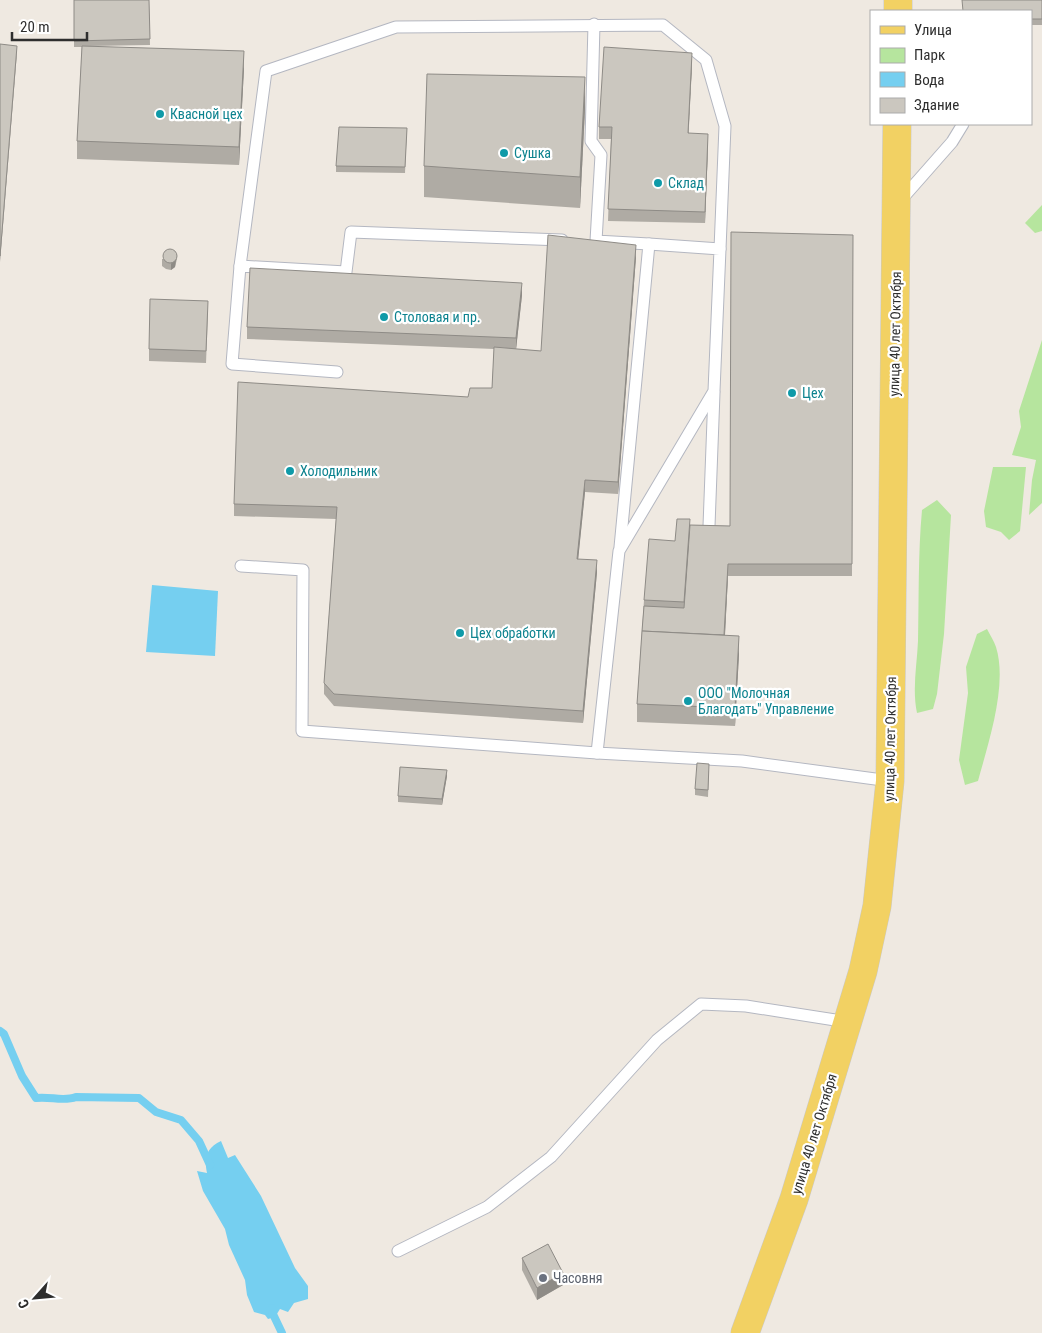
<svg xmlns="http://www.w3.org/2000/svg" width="1042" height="1333" font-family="'Roboto Condensed',sans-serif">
  <rect width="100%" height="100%" fill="#efe9e1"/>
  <g fill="#b6e59e">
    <polygon points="1042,205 1042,231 1035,233 1025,223"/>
    <polygon points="1042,340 1042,503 1029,515 1032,480 1036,460 1012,455 1021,427 1019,411"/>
    <polygon points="993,467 1026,467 1020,531 1009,540 1001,532 986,527 984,511"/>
    <path d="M937 500 951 515 944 634 937 694 933 709 917 713C912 689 917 665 918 641 919 597 918 553 922 510Z"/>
    <path d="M987 629C990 635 994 641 996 647 1008 685 988 744 978 781L965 785 959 760 968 693 966 667 977 634Z"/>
  </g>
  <g fill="#75cff0">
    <polygon points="152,585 218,591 215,656 146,652"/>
    <path d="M221 1141 228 1158 235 1155 261 1196 295 1268 308 1286V1299L294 1303 288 1312 280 1309 275 1317 268 1319 265 1315 254 1312 247 1295 245 1280 229 1245 225 1229 203 1191 197 1171 207 1173C204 1158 206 1148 221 1141Z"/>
  </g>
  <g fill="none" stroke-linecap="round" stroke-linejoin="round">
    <g stroke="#75cff0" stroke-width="8">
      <path d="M0 1031 4 1034 22 1076 36 1098C50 1096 63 1102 76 1097L139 1098 156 1112 181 1120 199 1141 210 1165"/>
      <polyline points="272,1308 272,1312 282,1333"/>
    </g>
    <defs>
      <g id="service">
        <polyline points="594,24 591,141 601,155 596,241 649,244 620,547"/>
        <polyline points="900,201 952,142 963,124"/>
        <polyline points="649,244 720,249 714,391 619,551 597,753 742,761 890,781"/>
        <polyline points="240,266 266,71 396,27 663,25 706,60 725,126 720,249"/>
        <polyline points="337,372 232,364 240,266 346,272 351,232 562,240"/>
        <polyline points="709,526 714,393"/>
        <polyline points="241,566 303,570 302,731 597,753"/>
        <polyline points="398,1251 487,1207 551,1157 657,1040 701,1004 746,1006 848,1022"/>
      </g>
      <g id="primary">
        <polyline points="898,11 898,0"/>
        <polyline points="745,1333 794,1199 863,971 877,906 890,781 897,124"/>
      </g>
    </defs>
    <use href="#service" stroke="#b4b7c1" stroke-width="13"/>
    <use href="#primary" stroke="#c9c9c9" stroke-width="29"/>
    <use href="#service" stroke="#fff" stroke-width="11"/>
    <use href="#primary" stroke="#f2d163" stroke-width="28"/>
  </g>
  <g fill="#afaba4">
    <polygon points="74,0 149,0 150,45 90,46 244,68 239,165 77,159 77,141 82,47 74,47"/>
    <polygon points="1042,0 1042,25 1031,25 1031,11"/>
    <polygon points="692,65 688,133 708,146 705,223 608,221 611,139 599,139 599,127"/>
    <polygon points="585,109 580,208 424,197 424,166"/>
    <polygon points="407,128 405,173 336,172 336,166"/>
    <polygon points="853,235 852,576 728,576 725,635 739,654 735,726 637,722 637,704 644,600 675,541 690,525 730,526"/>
    <polygon points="636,257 618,494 585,492 578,559 597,572 583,723 334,706 324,694 324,683 336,519 234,516 234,504 468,397 492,388 494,349 247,339 247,327 522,295 516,349 541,351"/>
    <polygon points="162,259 177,259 175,267 171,270 166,269 162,266"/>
    <polygon points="208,313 206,363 149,361 149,349"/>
    <polygon points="709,770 708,797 695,795 695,789"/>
    <polygon points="447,776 442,805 398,802 398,796"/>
    <polygon points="522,1258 563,1285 537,1300 522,1270"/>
  </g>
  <g fill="#8e8b86">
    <polygon points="17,46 17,52 0,262 0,256"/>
    <polygon points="244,51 244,68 239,165 239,147"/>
    <polygon points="692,53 692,65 688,145 688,133"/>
    <polygon points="585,77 585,109 580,208 580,177"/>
    <polygon points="708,134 708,146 705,223 705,212"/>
    <polygon points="636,245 636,257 618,494 618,482"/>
    <polygon points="177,253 175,267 171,270 171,264"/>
    <polygon points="522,283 522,295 516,350 516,338"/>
    <polygon points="585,480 585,492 577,571 577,559"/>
    <polygon points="597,560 597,572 583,723 583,711"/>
    <polygon points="728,564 728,576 724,653 724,641"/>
    <polygon points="739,636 739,654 735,726 735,708"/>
    <polygon points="447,770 447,776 442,805 442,799"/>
    <polygon points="563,1273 563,1285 537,1300 537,1288"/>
  </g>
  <g fill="#cbc7bf" stroke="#8e8b86">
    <polygon points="74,0 149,0 150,39 74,41"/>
    <polygon points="962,0 1042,0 1042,19 1031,19 1031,11 963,11"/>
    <polygon points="0,44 17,46 0,256"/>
    <polygon points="82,46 244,51 239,147 77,141"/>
    <polygon points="604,47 692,53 688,133 708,134 705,212 608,209 612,127 599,127"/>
    <polygon points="427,74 585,77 580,177 424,166"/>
    <polygon points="339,127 407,128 405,167 336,166"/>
    <polygon points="731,232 853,235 852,564 728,564 724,635 642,631 644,606 684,608 690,525 730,526"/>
    <polygon points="548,235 636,245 618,482 585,480 577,559 597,560 583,711 334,694 324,683 337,507 234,504 238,382 468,397 470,388 492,388 494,347 541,351"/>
    <circle cx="170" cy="256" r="7"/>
    <polygon points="250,268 522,283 516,338 247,327"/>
    <polygon points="150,299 208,301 206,351 149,349"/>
    <polygon points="677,519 690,519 684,602 644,600 649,539 675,541"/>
    <polygon points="642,631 739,636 735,708 637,704"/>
    <polygon points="697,763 709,764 708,790 695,789"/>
    <polygon points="400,767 447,770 442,799 398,796"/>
    <polygon points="548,1244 563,1273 537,1288 522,1258"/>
  </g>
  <g fill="#0f9aa8" stroke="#fff" stroke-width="2">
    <circle cx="160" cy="114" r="5"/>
    <circle cx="504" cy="153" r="5"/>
    <circle cx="658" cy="183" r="5"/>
    <circle cx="384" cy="317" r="5"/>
    <circle cx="792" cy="393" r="5"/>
    <circle cx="290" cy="471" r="5"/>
    <circle cx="460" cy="633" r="5"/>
    <circle cx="688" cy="701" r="5"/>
  </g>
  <circle fill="#6b7280" stroke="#fff" stroke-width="2" cx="543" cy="1278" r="5"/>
  <g text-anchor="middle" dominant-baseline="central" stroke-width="4.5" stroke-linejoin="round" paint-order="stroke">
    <g font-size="14" fill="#0d838f" stroke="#fff" text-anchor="start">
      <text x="170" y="114">Квасной цех</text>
      <text x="514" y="153">Сушка</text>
      <text x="668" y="183">Склад</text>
      <text x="394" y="317">Столовая и пр.</text>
      <text x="802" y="393">Цех</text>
      <text x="300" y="471">Холодильник</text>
      <text x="470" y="633">Цех обработки</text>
      <text x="698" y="693">ООО "Молочная<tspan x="698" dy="16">Благодать" Управление</tspan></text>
    </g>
    <g font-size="14" fill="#2e2e2e" stroke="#fff">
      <text transform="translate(895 334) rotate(-89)">улица 40 лет Октября</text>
      <text transform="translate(890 739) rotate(-89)">улица 40 лет Октября</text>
      <text transform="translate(814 1134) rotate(-73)">улица 40 лет Октября</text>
    </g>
    <g font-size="14" fill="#5b616d" stroke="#fff" text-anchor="start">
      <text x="553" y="1278">Часовня</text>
    </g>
  </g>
  <rect x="870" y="10" width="162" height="115" fill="#ffffff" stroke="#ababab"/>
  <rect x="880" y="26" width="25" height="8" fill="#f2d163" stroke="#ababab"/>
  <text x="914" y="35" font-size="15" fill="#2e2e2e">Улица</text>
  <rect x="880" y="48" width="25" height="15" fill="#b6e59e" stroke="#ababab"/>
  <text x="914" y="60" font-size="15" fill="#2e2e2e">Парк</text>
  <rect x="880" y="72" width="25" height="15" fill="#75cff0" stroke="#ababab"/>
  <text x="914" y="85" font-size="15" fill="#2e2e2e">Вода</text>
  <rect x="880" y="98" width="25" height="15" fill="#cbc7bf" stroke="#ababab"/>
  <text x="914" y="110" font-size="15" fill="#2e2e2e">Здание</text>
  <g transform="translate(35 1298) rotate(243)" stroke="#ffffff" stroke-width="4" paint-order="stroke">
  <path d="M0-4L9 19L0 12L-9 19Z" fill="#2e2e2e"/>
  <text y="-8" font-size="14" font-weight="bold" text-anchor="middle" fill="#2e2e2e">С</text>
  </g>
  <path d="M12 32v8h75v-8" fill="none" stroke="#2e2e2e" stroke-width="2.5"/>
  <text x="20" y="32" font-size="15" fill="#2e2e2e" stroke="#ffffff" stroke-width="4" paint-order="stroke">20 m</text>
</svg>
